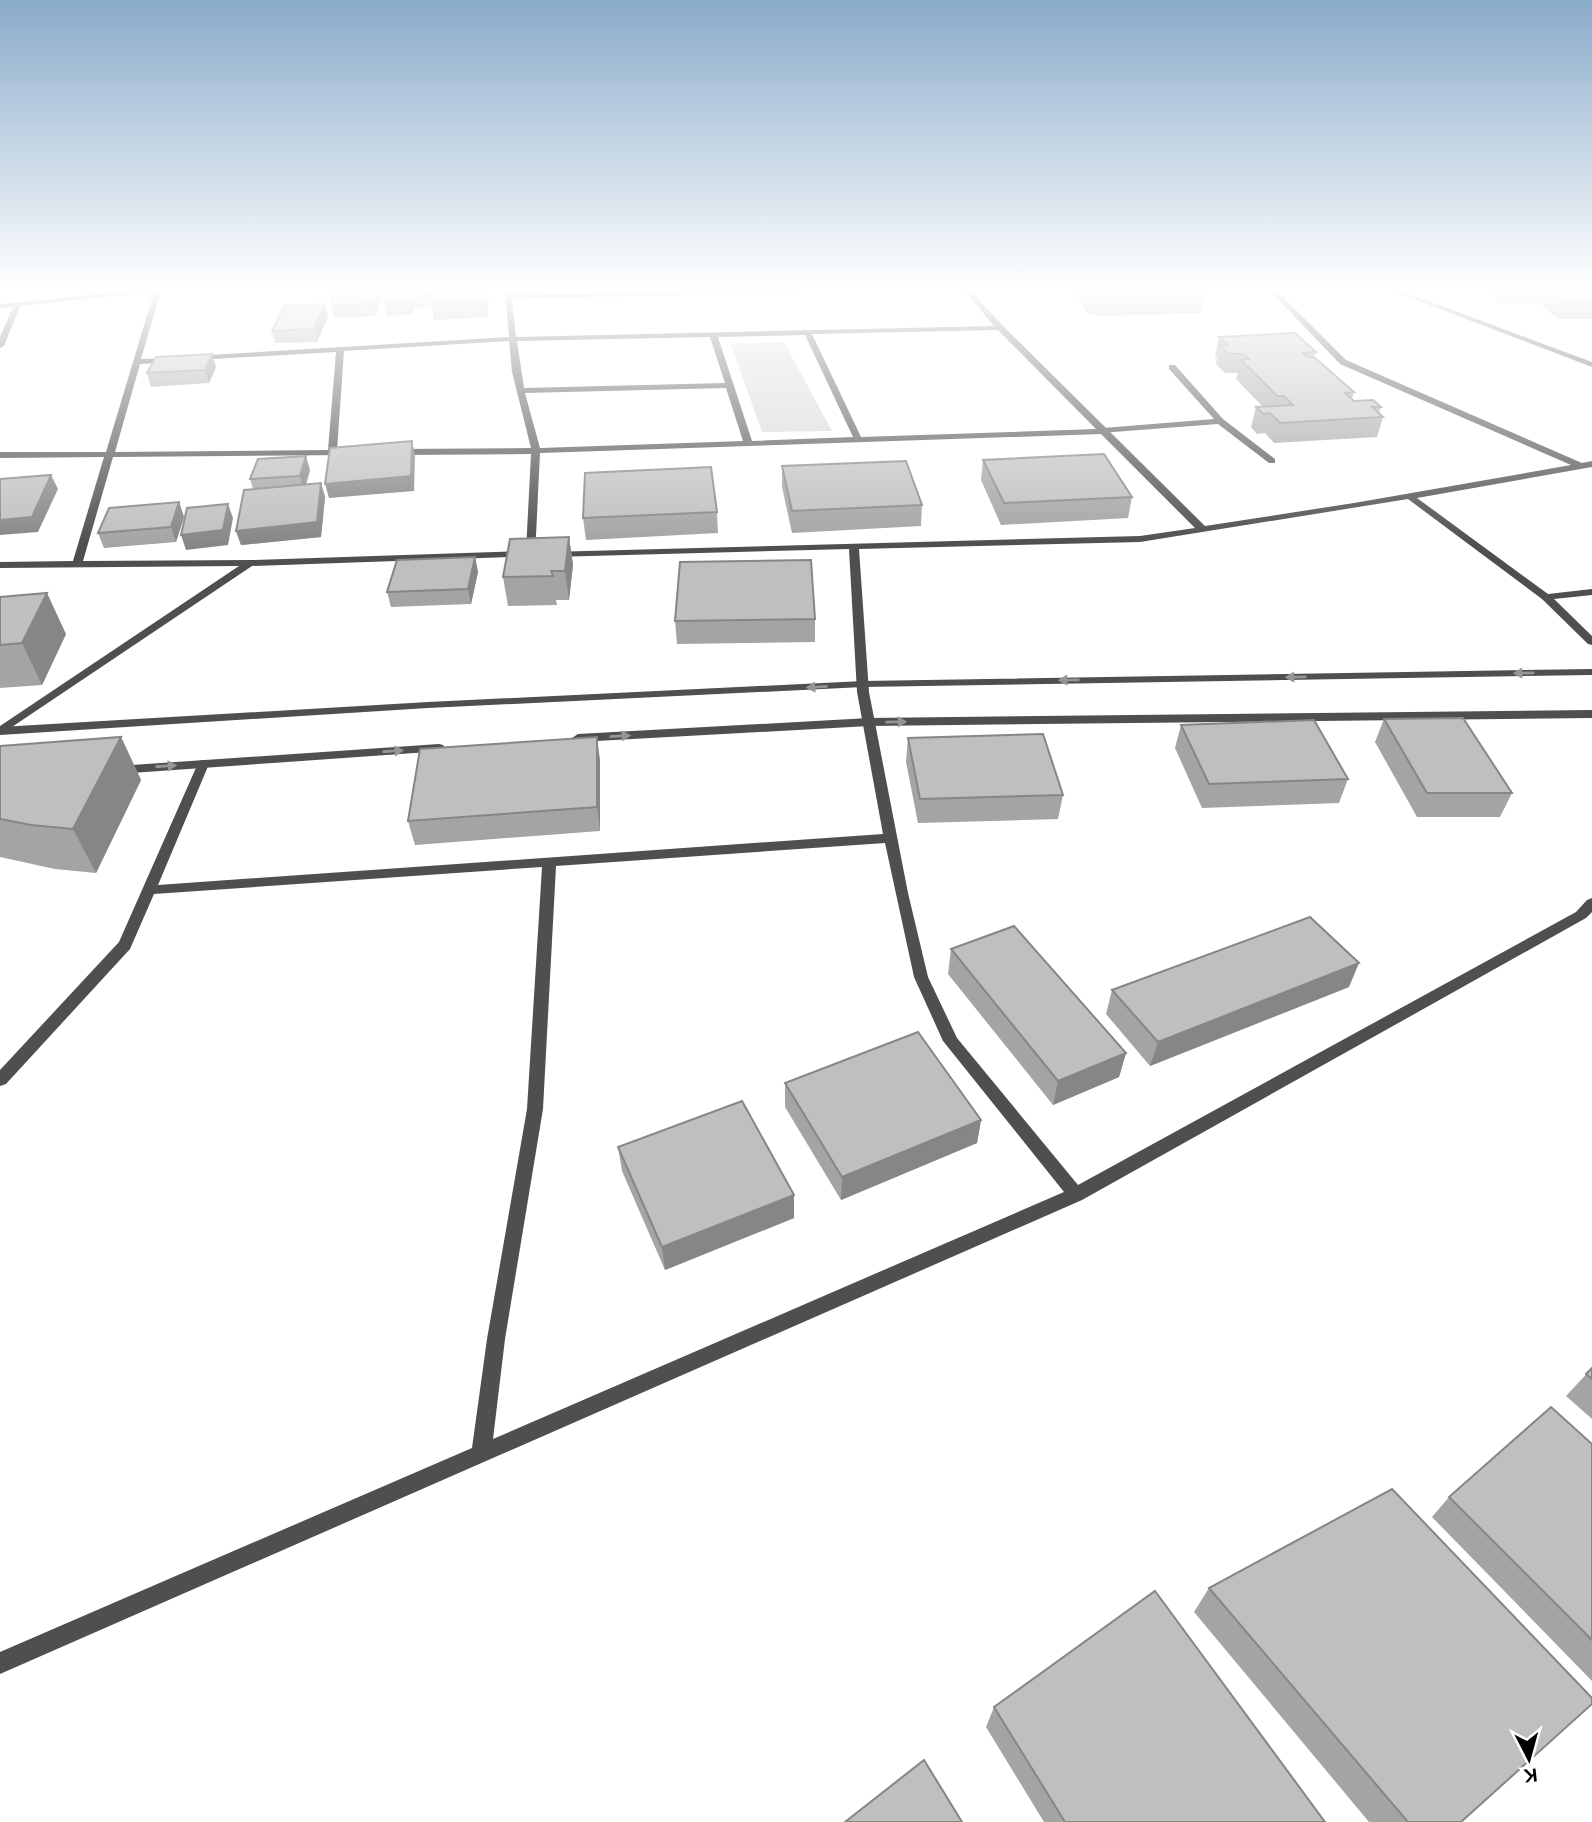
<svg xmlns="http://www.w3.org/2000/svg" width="1592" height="1822" font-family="Arial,sans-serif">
  <rect width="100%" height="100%" fill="#fff"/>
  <polygon fill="#d6d6d6" points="784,342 832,431 762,432 731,344"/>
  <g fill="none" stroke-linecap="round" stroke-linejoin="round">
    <polygon fill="#4f4f4f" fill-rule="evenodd" points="1169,365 1175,365 1223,419 1275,459 1275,463 1269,463 1218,424 1100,433 1100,429 1103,428 1214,419 1169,369"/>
    <g fill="#4f4f4f" fill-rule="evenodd">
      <path d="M141 290H161L141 359 172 358 176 360 172 362 140 364 115 452 328 450 336 352 196 360 192 358 193 356 509 337 505 290H511L512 295 797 290 794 292 512 299 516 337 994 326 964 290H970L1003 326 1205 526 1354 503 1571 465 1340 364 1269 290H1276L1346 360 1582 463 1592 461V467L1417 498 1548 594 1592 589V595L1554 599 1592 636V645L1588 644 1542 599 1408 499 1140 542 859 549 869 692 908 893 928 977 957 1038 1078 1185 1576 912 1587 900 1592 898V912L1586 918 1082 1200 0 1674V1652L472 1448 487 1339 527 1109 542 867 154 894 130 949 6 1084 0 1086V1070L119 942 199 761 203 760 209 764 158 885 883 834 857 692 849 549 553 557 548 554 549 552 1140 536 1195 528 1101 434 540 453 535 556 252 566 0 735V726L239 566 0 568V562L73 561 104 457 0 458V452H106L154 292 20 306 4 346 0 348V337L13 307 0 308V304ZM998 330 1096 429 861 437 812 334ZM805 335 853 437 752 441 718 337ZM710 337 725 383 524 388 517 341ZM509 341 512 372 531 448 398 449 394 452 398 455 531 454 526 551 251 560 83 561 113 457 349 455V451L337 450 344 351ZM726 388 743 441 540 448 525 393ZM885 843 914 977 943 1041 1064 1192 493 1439 505 1339 543 1109 556 866Z"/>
      <polygon points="1390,290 1399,290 1592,362 1592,367"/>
    </g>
    <g fill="#4f4f4f" fill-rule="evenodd">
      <polygon points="1592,669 1592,675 863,687 428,708 0,735 0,727 428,702 863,681"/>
      <polygon points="1592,710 1592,718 869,726 578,742 572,738 578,734 869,718"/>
      <polygon points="439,744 443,745 445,748 443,751 117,774 111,770 117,766"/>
    </g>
  </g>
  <g fill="#a4a4a4">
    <polygon points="336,290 382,290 376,316 334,318 331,306"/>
    <polygon points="433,290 489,290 487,317 434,320 432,307 414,308 414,314 387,316 385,303"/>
    <polygon points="1079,290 1206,290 1201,313 1099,316 1087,313 1078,297"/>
    <polygon points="1486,290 1592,290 1592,319 1558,319 1541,304 1501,303"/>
    <polygon points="325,304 328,316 317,342 275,343 272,331"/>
    <polygon points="1219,337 1316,352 1314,358 1354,392 1352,399 1354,401 1381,407 1379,413 1383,417 1377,437 1274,443 1265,433 1257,434 1251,427 1256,407 1263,407 1236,379 1238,373 1225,373 1216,364 1217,358 1215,356"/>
    <polygon points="216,367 209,383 151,387 147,373"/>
    <polygon points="983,460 1132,497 1128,518 1001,525 981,480"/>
    <polygon points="782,466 922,505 921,526 792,533 782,487"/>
    <polygon points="310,470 306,484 321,483 325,497 321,537 241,545 236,531 253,489 250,479"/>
    <polygon points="179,502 184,517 176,542 104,548 98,533"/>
    <polygon points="717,512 718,533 586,540 583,518"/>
    <polygon points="569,537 573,565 569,600 556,600 557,605 508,606 503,577"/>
    <polygon points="475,557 478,572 471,604 391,607 387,592"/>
    <polygon points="0,597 66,634 42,685 0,688"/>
    <polygon points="815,619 815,642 677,644 675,621"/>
    <polygon points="1384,719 1512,793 1500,817 1417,817 1375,742"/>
    <polygon points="1181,725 1348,779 1339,803 1202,808 1175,748"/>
    <polygon points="121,737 141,780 96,873 55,869 0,857 0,746"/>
    <polygon points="908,738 1063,795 1058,819 918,823 906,762"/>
    <polygon points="600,760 600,831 415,845 408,821"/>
    <polygon points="951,949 1126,1053 1119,1077 1053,1105 948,974"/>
    <polygon points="1349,987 1150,1066 1106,1014 1112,990"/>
    <polygon points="785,1083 981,1120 977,1143 841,1200 785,1107"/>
    <polygon points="618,1147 794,1195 794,1218 665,1270 622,1171"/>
    <polygon points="1592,1368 1592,1419 1566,1396"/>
    <polygon points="1592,1444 1592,1681 1432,1517 1449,1497"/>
    <polygon points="1209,1588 1461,1822 1369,1822 1194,1612"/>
    <polygon points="994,1707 1325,1822 1044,1822 986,1727"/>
  </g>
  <g fill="#868686">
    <polygon points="377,290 382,290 376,316 374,304"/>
    <polygon points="485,290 489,290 487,317 484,299"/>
    <polygon points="412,296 414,308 414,314 411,302"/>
    <polygon points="325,304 328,316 317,342 314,329"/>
    <polygon points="212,354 216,367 209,383 205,370"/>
    <polygon points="412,441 415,455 414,491 329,498 325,484"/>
    <polygon points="306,456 310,470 304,491 300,476"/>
    <polygon points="51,475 58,489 38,532 0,535 0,520"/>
    <polygon points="321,483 325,497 321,537 241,545 236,531"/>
    <polygon points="179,502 184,517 176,542 171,527"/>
    <polygon points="228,504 233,518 228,545 186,550 181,535"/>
    <polygon points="569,537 573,565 569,600 565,571"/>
    <polygon points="475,557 478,572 471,604 468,589"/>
    <polygon points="47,593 66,634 42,685 22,643"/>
    <polygon points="121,737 141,780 96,873 73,829"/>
    <polygon points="597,737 600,760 600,831 597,807"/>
    <polygon points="1359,963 1349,987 1150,1066 1158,1042"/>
    <polygon points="1126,1053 1119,1077 1053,1105 1058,1081"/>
    <polygon points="981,1120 977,1143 841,1200 842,1177"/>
    <polygon points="794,1195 794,1218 665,1270 662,1247"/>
  </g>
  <g fill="#bfbfbf" stroke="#868686" stroke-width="2">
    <polygon points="336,290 377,290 374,304 331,306"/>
    <polygon points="386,290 430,290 430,295 412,296 411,302 385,303"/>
    <polygon points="433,290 485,290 484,299 431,302"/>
    <polygon points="1552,290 1592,290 1592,301 1565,301"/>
    <polygon points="325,304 314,329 272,331 284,306"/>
    <polygon points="1295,333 1316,352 1303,353 1307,357 1315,358 1354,392 1345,393 1354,401 1373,400 1381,407 1372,407 1383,417 1280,423 1270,413 1263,414 1256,407 1293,405 1284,396 1277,396 1241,360 1249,359 1243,354 1229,354 1220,345 1228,345 1219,337"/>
    <polygon points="212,354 205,370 147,373 156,357"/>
    <polygon points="412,441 411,476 325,484 330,448"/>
    <polygon points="1104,454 1132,497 1004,503 983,460"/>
    <polygon points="306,456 300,476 250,479 258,459"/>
    <polygon points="906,461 922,505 792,511 782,466"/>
    <polygon points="711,467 717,512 583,518 585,473"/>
    <polygon points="51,475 32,517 0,520 0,479"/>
    <polygon points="321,483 317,522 236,531 244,490"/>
    <polygon points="179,502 171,527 98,533 109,508"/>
    <polygon points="228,504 223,530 181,535 187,508"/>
    <polygon points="569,537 565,571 551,571 553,576 503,577 510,539"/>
    <polygon points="475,557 468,589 387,592 397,560"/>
    <polygon points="811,560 815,619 675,621 680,562"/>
    <polygon points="47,593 22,643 0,645 0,597"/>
    <polygon points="1463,718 1512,793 1427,793 1384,719"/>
    <polygon points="1314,720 1348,779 1209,784 1181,725"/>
    <polygon points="1043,734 1063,795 920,799 908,738"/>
    <polygon points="121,737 73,829 31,825 0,819 0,746"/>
    <polygon points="597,737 597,807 408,821 420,749"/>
    <polygon points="1310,917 1359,963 1158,1042 1112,990"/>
    <polygon points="1014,926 1126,1053 1058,1081 951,949"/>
    <polygon points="918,1032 981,1120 842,1177 785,1083"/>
    <polygon points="742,1101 794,1195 662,1247 618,1147"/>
    <polygon points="1592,1368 1592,1379 1586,1374"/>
    <polygon points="1551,1407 1592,1444 1592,1640 1449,1497"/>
    <polygon points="1392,1489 1592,1698 1592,1704 1461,1822 1408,1822 1209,1588"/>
    <polygon points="1155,1591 1325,1822 1065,1822 994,1707"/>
    <polygon points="924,1760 962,1822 845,1822"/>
  </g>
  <defs><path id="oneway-solid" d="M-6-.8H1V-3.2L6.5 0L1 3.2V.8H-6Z" transform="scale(1.75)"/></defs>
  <g fill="#959595">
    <use href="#oneway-solid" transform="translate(1524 673) rotate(179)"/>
    <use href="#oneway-solid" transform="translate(1296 677) rotate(179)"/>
    <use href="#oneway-solid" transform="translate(1069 680) rotate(179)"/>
    <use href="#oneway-solid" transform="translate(817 687) rotate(177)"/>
    <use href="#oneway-solid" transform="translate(896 722) rotate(-1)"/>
    <use href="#oneway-solid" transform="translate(620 736) rotate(-3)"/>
    <use href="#oneway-solid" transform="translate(393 751) rotate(-4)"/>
    <use href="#oneway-solid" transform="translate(166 766) rotate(-4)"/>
  </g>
  <linearGradient id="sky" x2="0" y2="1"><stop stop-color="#8aabca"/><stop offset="0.53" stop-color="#fff"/><stop offset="1" stop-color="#fff" stop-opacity="0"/></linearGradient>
  <rect width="1592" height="545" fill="url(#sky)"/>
  <g transform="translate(1529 1759) rotate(174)" stroke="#ffffff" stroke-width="5" paint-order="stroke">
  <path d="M0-5L12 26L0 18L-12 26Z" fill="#000000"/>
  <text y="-10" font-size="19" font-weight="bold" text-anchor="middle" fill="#000000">K</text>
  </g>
</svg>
